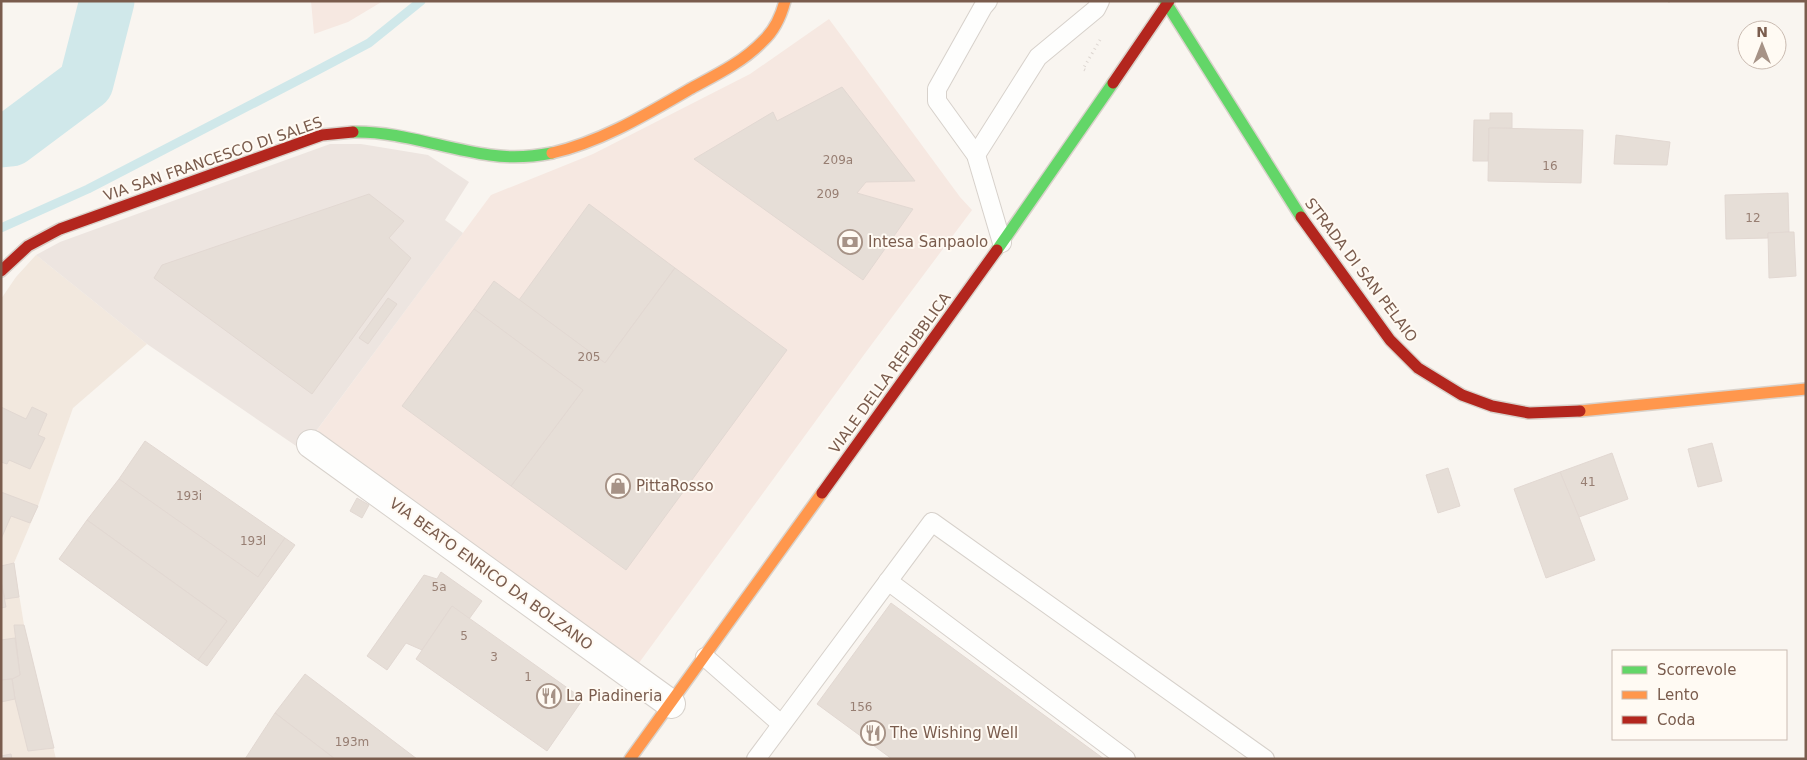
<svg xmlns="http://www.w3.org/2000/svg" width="1807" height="760" font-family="'DejaVu Sans',sans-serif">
  <rect width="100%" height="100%" fill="#f9f5f0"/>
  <polygon fill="#f2e8de" points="36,255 147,344 73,408 38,506 14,563 24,625 56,759 1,759 1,299 16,277"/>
  <g fill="#f6e8e1">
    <polygon points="311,1 383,1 348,22 314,34"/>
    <polygon points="829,19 960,197 972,210 866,352 636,667 317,430 491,195 593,154 750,74"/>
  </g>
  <polygon fill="#ede5e0" points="330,144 361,144 428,155 469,182 445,220 463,233 302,450 147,344 36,255 60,242"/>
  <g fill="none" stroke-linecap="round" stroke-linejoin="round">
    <polyline stroke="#d0e8ea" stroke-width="9" points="1,228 88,189 316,71 369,43 421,1"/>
    <polyline stroke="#d0e8ea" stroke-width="55" points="1,140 11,139 86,83 107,1"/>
  </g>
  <g fill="#e6ded7" stroke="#e2d8d2">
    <polygon points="842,87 915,181 866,182 857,193 913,209 863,280 694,159 773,112 777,121"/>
    <polygon points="1490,113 1512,113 1512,128 1489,128 1488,161 1473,161 1474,120 1490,120"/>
    <polygon points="1489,128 1583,130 1581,183 1488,181"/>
    <polygon points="1616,135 1670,142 1667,165 1614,164"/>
    <polygon points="1788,193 1789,232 1768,233 1768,238 1726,239 1725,195"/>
    <polygon points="369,194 404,221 389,238 411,258 312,394 154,278 162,265"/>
    <polygon points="589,204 675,268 605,363 519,300"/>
    <polygon points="1789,232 1794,232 1796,276 1769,278 1768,233"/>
    <polygon points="675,268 787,350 626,570 511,486 583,390 474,309 494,281 605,363"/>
    <polygon points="388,298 397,304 368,344 359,338"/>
    <polygon points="474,309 583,390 511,486 402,406"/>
    <polygon points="1,407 26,419 32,407 47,414 38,435 45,438 30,469 9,460 7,464 1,462"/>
    <polygon points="145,441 285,538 258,577 119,479"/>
    <polygon points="1712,443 1722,481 1698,487 1688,449"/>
    <polygon points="1612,453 1628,499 1579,517 1560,472"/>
    <polygon points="1448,468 1460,506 1438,513 1426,475"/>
    <polygon points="1560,472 1579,517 1595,560 1546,578 1514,489"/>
    <polygon points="119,479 258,577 285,538 295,545 207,666 198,660 227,621 87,520"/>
    <polygon points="1,492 38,506 30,523 11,516 1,539"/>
    <polygon points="357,498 369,505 362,518 350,511"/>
    <polygon points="87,520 227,621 198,660 59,559"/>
    <polygon points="14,563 19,597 5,599 1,582 1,566"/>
    <polygon points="441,572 482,601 469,619 452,606 422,650 406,643 387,670 367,656 424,575 437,579"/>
    <polygon points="1,582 6,607 1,608"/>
    <polygon points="891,603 1104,759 892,759 817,704"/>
    <polygon points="452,606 583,699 547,751 416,659"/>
    <polygon points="14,625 24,625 54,748 28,751 15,699 12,679 20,675"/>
    <polygon points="15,638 20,675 12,679 1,680 1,640"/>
    <polygon points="305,674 417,759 335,759 275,713"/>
    <polygon points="12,679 15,699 1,702 1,680"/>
    <polygon points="275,713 335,759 245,759"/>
    <polygon points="11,754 12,759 1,759 1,756"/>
  </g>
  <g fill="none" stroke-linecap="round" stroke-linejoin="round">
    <defs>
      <g id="lane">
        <polyline points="988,1 983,7 937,89 937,101 976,155 1002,243"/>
        <polyline points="976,155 1038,57 1096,9 1100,1"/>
        <polyline points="888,581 1126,759"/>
        <polyline points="705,657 781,724"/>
        <polyline points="756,759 932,522 1265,759"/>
      </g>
      <polyline id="street" points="311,444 671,704"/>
      <g id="fast">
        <polyline points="1165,1 1301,217"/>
        <path d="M353 132C400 131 444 149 490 155 510 158 531 157 552 153"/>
        <polyline points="997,250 1113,83"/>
      </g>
      <g id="slow">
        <path d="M552 153C601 142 647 114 690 89 716 75 743 62 763 41 775 30 781 16 785 1"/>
        <polyline points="1580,411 1806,389"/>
        <polyline points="630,759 822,493"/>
      </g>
      <g id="jam">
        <polyline points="1113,83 1169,1"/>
        <polyline points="1301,217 1390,340 1418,368 1462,395 1492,406 1529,413 1580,411"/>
        <polyline points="1,271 28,246 60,229 322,135 353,132"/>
        <polyline points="822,493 997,250"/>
      </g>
    </defs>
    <use href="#lane" stroke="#d7d1cb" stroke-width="20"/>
    <use href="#street" stroke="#d7d1cb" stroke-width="30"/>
    <use href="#fast" stroke="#d9d2cb" stroke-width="14"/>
    <use href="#slow" stroke="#d9d2cb" stroke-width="14"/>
    <use href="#jam" stroke="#d9d2cb" stroke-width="14"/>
    <g stroke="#dcd5d0" stroke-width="3" stroke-dasharray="1 4" stroke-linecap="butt">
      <polyline points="1668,2 1669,1"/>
      <polyline points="1085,70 1083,69 1100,40"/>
    </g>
    <use href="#lane" stroke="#fefefd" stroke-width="18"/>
    <use href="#street" stroke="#fefefd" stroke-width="28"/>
    <use href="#fast" stroke="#63d668" stroke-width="11"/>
    <use href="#slow" stroke="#ff974d" stroke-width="11"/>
    <use href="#jam" stroke="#b3261e" stroke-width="11"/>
  </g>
  <defs>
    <symbol id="bank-ring" viewBox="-11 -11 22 22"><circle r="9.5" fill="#fffaf3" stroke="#a69286" stroke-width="1.5"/><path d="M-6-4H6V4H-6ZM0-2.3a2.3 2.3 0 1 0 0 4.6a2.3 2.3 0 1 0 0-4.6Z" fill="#a69286"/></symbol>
    <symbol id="shop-ring" viewBox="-11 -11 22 22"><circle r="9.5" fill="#fffaf3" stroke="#a69286" stroke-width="1.5"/><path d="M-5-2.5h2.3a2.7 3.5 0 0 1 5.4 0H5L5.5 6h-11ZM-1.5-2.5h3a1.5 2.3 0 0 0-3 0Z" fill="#a69286"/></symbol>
    <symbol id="restaurant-ring" viewBox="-11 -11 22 22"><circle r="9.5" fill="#fffaf3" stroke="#a69286" stroke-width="1.5"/><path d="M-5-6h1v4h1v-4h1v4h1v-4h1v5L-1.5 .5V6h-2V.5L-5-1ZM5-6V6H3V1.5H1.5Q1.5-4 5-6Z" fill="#a69286"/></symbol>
  </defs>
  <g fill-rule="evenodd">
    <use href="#bank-ring" x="836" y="228" width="28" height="28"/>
    <use href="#shop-ring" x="604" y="472" width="28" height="28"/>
    <use href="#restaurant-ring" x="535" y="682" width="28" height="28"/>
    <use href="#restaurant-ring" x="859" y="719" width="28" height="28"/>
  </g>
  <g text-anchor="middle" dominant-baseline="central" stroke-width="4" stroke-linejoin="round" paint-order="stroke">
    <g font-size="12" fill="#977e72">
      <text x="838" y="160">209a</text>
      <text x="1550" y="166">16</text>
      <text x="828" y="194">209</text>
      <text x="1753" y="218">12</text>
      <text x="589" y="357">205</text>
      <text x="1588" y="482">41</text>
      <text x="189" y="496">193i</text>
      <text x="253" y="541">193l</text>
      <text x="439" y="587">5a</text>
      <text x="464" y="636">5</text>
      <text x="494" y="657">3</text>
      <text x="528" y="677">1</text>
      <text x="861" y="707">156</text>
      <text x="352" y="742">193m</text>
    </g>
    <g font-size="15" fill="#7a5c4d" stroke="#fffaf3">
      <text transform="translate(213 159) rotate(-19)">VIA SAN FRANCESCO DI SALES</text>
      <text transform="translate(1361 270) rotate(53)">STRADA DI SAN PELAIO</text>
      <text transform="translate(890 373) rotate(-54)">VIALE DELLA REPUBBLICA</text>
      <text transform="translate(491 574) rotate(36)">VIA BEATO ENRICO DA BOLZANO</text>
    </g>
    <g font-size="15" fill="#7a5c4d" stroke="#fffaf3" text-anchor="start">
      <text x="868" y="242">Intesa Sanpaolo</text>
      <text x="636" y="486">PittaRosso</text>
      <text x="566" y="696">La Piadineria</text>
      <text x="890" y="733">The Wishing Well</text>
    </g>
  </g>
  <rect width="1807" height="760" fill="none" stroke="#7a5c4d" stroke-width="5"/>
  <rect x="1612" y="650" width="175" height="90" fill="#fffaf3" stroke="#cabbb1"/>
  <rect x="1622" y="666" width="25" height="8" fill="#63d668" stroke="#cabbb1"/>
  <text x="1657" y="675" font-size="15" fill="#7a5c4d">Scorrevole</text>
  <rect x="1622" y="691" width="25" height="8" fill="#ff974d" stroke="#cabbb1"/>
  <text x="1657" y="700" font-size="15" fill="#7a5c4d">Lento</text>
  <rect x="1622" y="716" width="25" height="8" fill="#b3261e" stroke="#cabbb1"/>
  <text x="1657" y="725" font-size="15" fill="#7a5c4d">Coda</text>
  <g transform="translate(1762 45)"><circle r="24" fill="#fffaf3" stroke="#cabbb1"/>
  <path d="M0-4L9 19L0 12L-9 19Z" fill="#a69286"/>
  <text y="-8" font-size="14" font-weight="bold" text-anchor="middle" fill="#7a5c4d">N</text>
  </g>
</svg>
